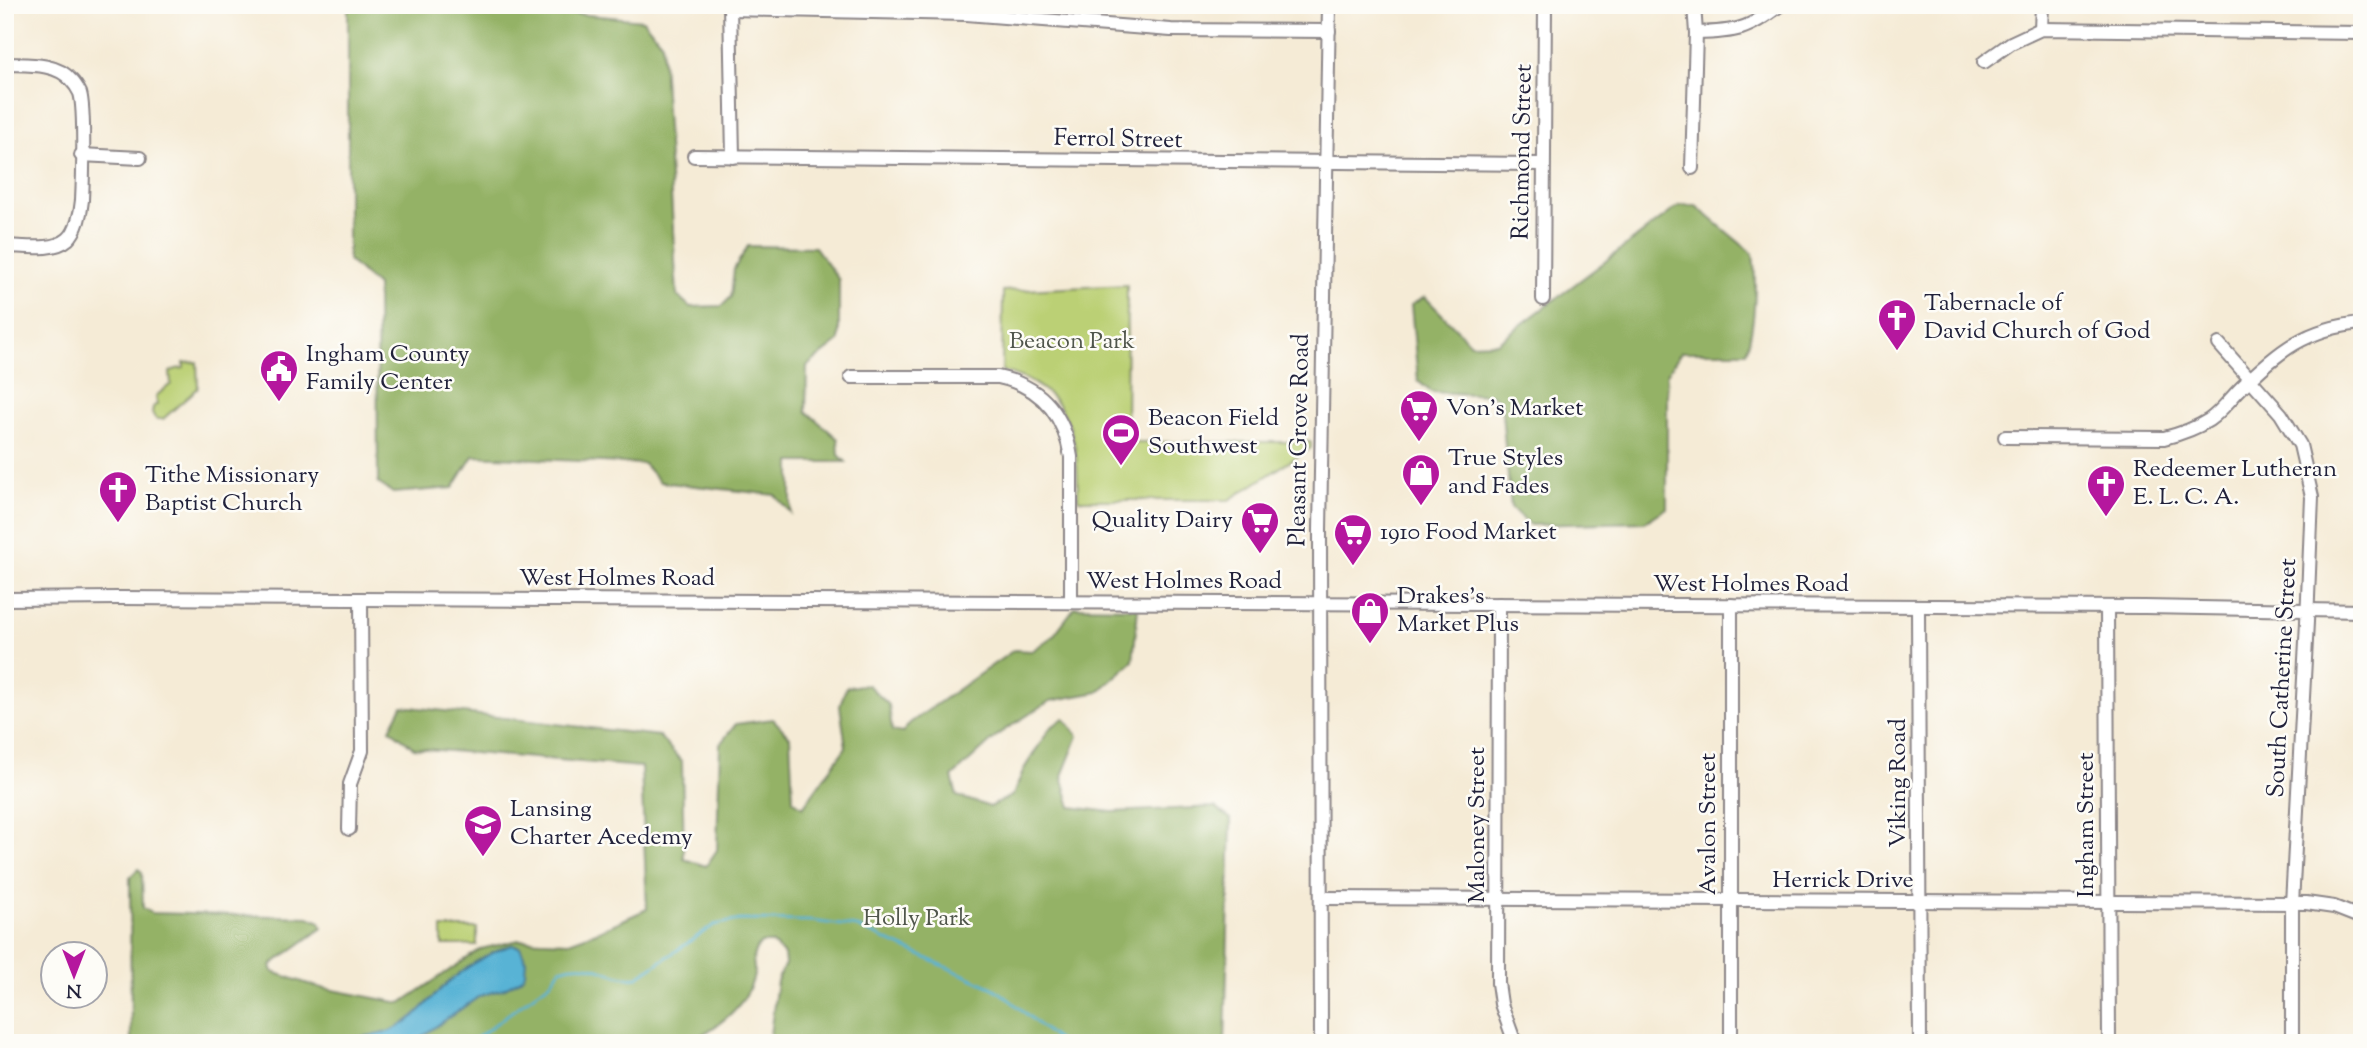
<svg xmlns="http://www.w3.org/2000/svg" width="2367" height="1048" font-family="'Sorts Mill Goudy',serif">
  <rect width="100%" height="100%" fill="#fdfcf7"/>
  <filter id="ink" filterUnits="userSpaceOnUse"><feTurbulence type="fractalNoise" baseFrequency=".0143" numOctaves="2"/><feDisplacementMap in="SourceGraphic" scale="14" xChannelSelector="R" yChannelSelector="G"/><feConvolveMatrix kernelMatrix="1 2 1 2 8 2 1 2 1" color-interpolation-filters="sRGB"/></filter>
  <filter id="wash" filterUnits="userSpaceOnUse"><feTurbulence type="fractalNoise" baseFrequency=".00686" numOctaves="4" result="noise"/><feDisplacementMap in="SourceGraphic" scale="28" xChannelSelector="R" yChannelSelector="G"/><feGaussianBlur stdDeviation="1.57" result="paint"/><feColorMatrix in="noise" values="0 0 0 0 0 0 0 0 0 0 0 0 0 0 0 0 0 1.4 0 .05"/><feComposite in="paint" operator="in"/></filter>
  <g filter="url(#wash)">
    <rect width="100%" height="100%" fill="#f5ebd6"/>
    <g fill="#bbd074" stroke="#6e7958" stroke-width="2">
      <path d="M1127 285 1126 442H1311V448L1229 500H1078C1078 437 1073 389 1002 371L1003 291Z"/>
      <polygon points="197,362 198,388 163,419 156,419 152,413 153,407 157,404 156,396 171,384 170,372 176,369 184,368 184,363"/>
      <rect x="442" y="928" width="35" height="17"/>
    </g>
    <g fill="#94b266" stroke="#5b6a50" stroke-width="2">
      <polygon points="348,5 477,5 643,20 662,43 677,295 690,307 722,306 731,297 734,269 748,246 815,247 839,280 839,341 807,366 806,411 838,439 839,455 846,462 791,462 791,513 775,495 660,482 644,464 473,456 453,488 393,493 378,483 377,286 348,260"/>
      <path d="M1680 205 1696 206 1753 254C1757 282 1755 325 1746 352H1681L1667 374V508L1645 522 1530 525 1511 508 1501 403 1492 395 1431 392 1418 381 1411 305 1425 297 1471 344 1497 343Z"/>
      <path d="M1075 607 1138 608 1133 661 1098 692 1050 701 1000 733 952 777 957 796 990 807 1013 795 1024 769 1050 728 1064 718 1078 736 1062 776 1071 807 1112 812 1215 807 1231 819 1225 1043H769L777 981 785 964 784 955 772 943H761C746 960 758 964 753 979 744 1010 714 1029 687 1043H131L130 877 138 869 142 872 143 908 152 913 309 917 320 922 322 928 271 965 273 972 317 987 401 1003 481 949 519 940 569 942 599 931 647 909 641 767 414 748 390 729 402 706 659 736 682 762 684 859 706 866 717 850 720 744 736 724 773 719 790 737 793 800 803 807 846 747 840 706 846 687 868 685 889 705 892 731 902 733 910 723 1014 650 1032 651 1053 636Z"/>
    </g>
    <path fill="#58b3d5" stroke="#3d6a88" stroke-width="2" d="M512 945 520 947 526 960 525 973 520 980 503 989 480 996 412 1043H336C355 1034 378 1039 398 1027 417 1017 428 1001 443 987 463 969 487 953 512 945Z"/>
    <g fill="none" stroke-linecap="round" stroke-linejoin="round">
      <path stroke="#58b3d5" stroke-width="2.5" d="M470 1043 551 982 560 969C596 957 611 981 638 977L714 925 740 920 812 921 857 927 993 988C1018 1003 1037 1027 1062 1043"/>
    </g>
  </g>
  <g filter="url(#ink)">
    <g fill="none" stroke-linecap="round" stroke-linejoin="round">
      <defs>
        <g id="minor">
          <polyline points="730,5 733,157"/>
          <polyline points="730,9 966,14 1171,30 1329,31"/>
          <polyline points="2041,29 2042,5"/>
          <path d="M1696 33C1736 32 1748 30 1780 5"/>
          <polyline points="1984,62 2011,43 2041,29 2362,33"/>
          <path d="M5 64C26 65 56 62 71 80 74 83 78 89 80 93 85 109 83 180 82 200 81 212 77 231 68 239 53 252 23 246 5 246"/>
          <polyline points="81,155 140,158"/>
          <polyline points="694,156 1543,164"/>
          <polyline points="1692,168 1696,33 1694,5"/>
          <polyline points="1543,299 1545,5"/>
          <polyline points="2219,344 2281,414 2300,445 2312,497 2307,622 2292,904 2292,1043"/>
          <path d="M851 377H998C1041 386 1064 414 1071 457V602"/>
          <path d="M2005 437 2164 438C2180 434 2195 429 2209 420 2221 412 2230 399 2240 389 2278 351 2307 328 2362 323"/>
          <polyline points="5,599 118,598 2145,607 2362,611"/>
          <polyline points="1499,604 1498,983 1501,1004 1515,1043"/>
          <polyline points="1731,605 1731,1043"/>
          <polyline points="1918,607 1920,1043"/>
          <polyline points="2107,607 2109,1043"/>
          <polyline points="349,829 350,784 362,751 361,599"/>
          <polyline points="1321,898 2306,903 2334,907 2362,918"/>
          <polyline points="1321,1043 1320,530 1329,5"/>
        </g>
      </defs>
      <use href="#minor" stroke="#8c8688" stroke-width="16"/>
      <use href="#minor" stroke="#fff" stroke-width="12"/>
    </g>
  </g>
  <defs>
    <symbol id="church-pin" viewBox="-11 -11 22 30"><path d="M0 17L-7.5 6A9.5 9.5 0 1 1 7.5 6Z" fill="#b5179e" stroke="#fdfcf7"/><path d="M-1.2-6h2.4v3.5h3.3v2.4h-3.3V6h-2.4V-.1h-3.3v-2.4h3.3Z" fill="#fff"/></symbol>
    <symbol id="civic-pin" viewBox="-11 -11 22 30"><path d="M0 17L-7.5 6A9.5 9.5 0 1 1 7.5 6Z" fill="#b5179e" stroke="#fdfcf7"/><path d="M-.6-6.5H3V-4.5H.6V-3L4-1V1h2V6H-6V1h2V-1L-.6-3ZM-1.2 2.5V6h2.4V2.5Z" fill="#fff"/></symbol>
    <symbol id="supermarket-pin" viewBox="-11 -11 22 30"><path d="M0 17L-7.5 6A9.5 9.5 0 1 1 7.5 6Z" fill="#b5179e" stroke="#fdfcf7"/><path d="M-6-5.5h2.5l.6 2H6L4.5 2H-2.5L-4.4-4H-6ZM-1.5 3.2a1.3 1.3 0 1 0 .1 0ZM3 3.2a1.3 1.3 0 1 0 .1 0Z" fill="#fff"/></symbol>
    <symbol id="stadium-pin" viewBox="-11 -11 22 30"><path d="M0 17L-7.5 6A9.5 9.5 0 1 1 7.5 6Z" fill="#b5179e" stroke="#fdfcf7"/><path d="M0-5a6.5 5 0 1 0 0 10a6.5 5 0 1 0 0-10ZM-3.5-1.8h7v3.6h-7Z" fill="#fff"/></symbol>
    <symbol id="shop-pin" viewBox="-11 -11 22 30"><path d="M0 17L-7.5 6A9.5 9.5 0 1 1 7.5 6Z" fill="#b5179e" stroke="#fdfcf7"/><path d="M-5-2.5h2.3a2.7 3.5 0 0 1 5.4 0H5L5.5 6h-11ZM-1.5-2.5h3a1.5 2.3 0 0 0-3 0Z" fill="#fff"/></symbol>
    <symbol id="school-pin" viewBox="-11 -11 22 30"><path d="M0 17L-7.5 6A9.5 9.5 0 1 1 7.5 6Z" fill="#b5179e" stroke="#fdfcf7"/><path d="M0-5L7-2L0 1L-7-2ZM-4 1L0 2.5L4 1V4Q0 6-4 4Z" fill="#fff"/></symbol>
  </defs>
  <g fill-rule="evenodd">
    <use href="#church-pin" x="1875" y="296" width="44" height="60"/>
    <use href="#civic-pin" x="257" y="347" width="44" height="60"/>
    <use href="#supermarket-pin" x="1397" y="387" width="44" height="60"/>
    <use href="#stadium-pin" x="1099" y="411" width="44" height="60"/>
    <use href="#shop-pin" x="1399" y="451" width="44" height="60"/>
    <use href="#church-pin" x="2084" y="462" width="44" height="60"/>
    <use href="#church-pin" x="96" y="468" width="44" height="60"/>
    <use href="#supermarket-pin" x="1238" y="499" width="44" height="60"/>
    <use href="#supermarket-pin" x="1331" y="511" width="44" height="60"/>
    <use href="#shop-pin" x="1348" y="589" width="44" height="60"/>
    <use href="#school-pin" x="461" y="802" width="44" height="60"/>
  </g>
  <g text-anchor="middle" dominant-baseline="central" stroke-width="5" stroke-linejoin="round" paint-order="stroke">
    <g font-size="24" fill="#22223b" stroke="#fdfcf7">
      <text transform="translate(1118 140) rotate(1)">Ferrol Street</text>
      <text transform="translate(1523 152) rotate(-89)">Richmond Street</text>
      <text transform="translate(1300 440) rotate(-89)">Pleasant Grove Road</text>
      <text x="617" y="579">West Holmes Road</text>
      <text x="1184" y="582">West Holmes Road</text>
      <text x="1751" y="585">West Holmes Road</text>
      <text transform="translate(2283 678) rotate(-87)">South Catherine Street</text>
      <text transform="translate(1899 783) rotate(-90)">Viking Road</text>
      <text transform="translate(1709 824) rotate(-90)">Avalon Street</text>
      <text transform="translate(1478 825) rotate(-90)">Maloney Street</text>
      <text transform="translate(2087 825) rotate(-90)">Ingham Street</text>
      <text x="1843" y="881">Herrick Drive</text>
    </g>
    <g font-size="24" fill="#22223b" stroke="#fdfcf7" text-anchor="start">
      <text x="1924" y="304">Tabernacle of<tspan x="1924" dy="28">David Church of God</tspan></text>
      <text x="306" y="355">Ingham County<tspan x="306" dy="28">Family Center</tspan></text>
      <text x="1446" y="409">Von's Market</text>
      <text x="1148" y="419">Beacon Field<tspan x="1148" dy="28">Southwest</tspan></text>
      <text x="1448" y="459">True Styles<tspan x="1448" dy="28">and Fades</tspan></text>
      <text x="2133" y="470">Redeemer Lutheran<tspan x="2133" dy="28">E. L. C. A.</tspan></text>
      <text x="145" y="476">Tithe Missionary<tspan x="145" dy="28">Baptist Church</tspan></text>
      <text x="1233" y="521" text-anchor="end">Quality Dairy</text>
      <text x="1380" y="533">1910 Food Market</text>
      <text x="1397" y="597">Drakes's<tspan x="1397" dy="28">Market Plus</tspan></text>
      <text x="510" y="810">Lansing<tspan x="510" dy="28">Charter Acedemy</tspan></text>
    </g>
    <g font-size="24" fill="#50564c" stroke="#fdfcf7">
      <text x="1072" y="342">Beacon Park</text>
      <text x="917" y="919">Holly Park</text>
    </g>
  </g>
  <rect width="2367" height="1048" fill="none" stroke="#fdfcf7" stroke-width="28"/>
  <g transform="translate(74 975) rotate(180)"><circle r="33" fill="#fdfcf7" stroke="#a5a5ac" stroke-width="2"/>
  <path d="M0-5L12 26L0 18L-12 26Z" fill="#b5179e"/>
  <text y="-10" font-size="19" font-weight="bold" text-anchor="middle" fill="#22223b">N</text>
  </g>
</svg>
